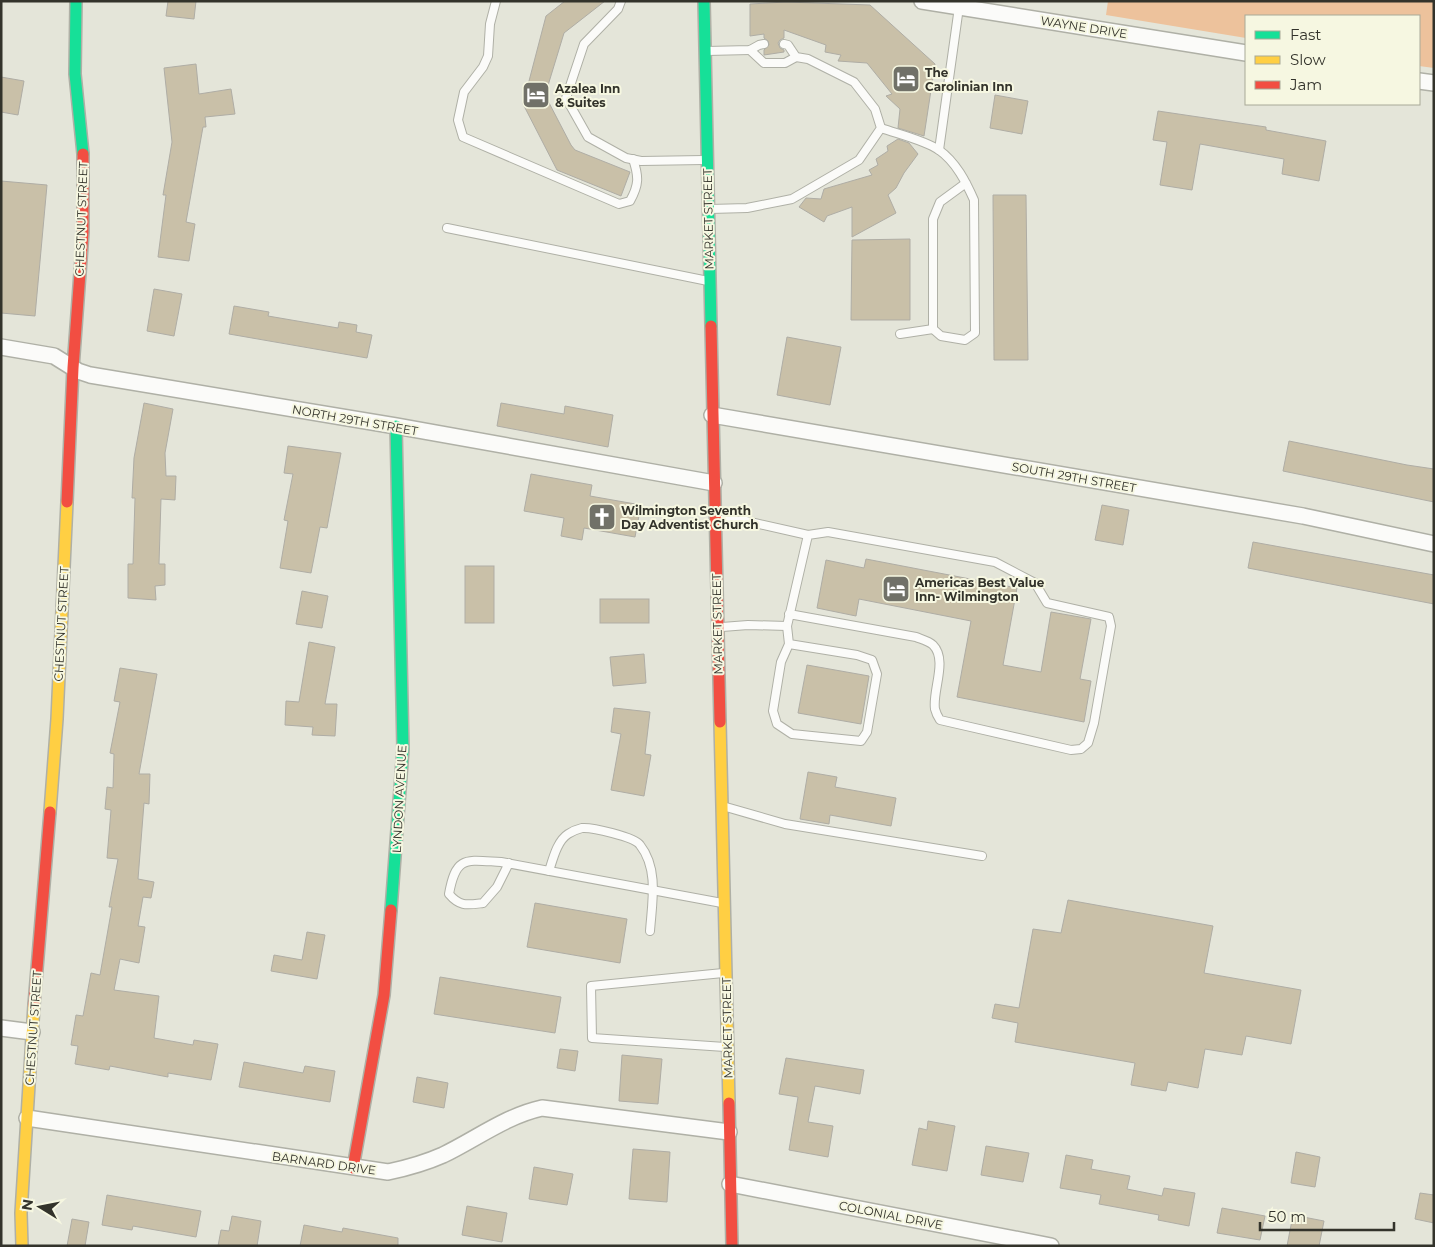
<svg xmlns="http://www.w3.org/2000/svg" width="1435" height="1247" font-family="Montserrat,sans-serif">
  <rect width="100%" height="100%" fill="#e4e5d9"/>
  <polygon fill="#edc29c" points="1108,1 1434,1 1434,68 1419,66 1419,16 1246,16 1246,38 1106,15"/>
  <g fill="#c9c0a8" stroke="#afada5">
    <polygon points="168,1 196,1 194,19 166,16"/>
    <polygon points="565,1 605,1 564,33 546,92 547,99 571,145 575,150 630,172 621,196 557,170 523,104 546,16"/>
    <polygon points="786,2 870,5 935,64 924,136 898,128 900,109 886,96 892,94 867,63 838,61 841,55 825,52 826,45 784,30 784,38 780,40 778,43 780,48 784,50 784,52 764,55 764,50 769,45 768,41 764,38 764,34 750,36 750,4"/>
    <polygon points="196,64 199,94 231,89 235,114 205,117 206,127 203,127 186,222 195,224 189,261 158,257 166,195 163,195 172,142 164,68"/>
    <polygon points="1,77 24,81 18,115 1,112"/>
    <polygon points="995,95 1028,101 1022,134 990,128"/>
    <polygon points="1158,111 1266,127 1266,130 1326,141 1319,181 1282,174 1284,159 1200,144 1192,190 1160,185 1167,142 1153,140"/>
    <polygon points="898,139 909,143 918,154 904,173 896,188 888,195 896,213 852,237 852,207 827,216 824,222 799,207 806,198 821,199 824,189 872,175 869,170 878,165 876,159 888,151 887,146"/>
    <polygon points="1,181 47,185 35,316 1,313"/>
    <polygon points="993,195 1026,195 1028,360 994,360"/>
    <polygon points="910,239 910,320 851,320 852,240"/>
    <polygon points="154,289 182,294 174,336 147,331"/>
    <polygon points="234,306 269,312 268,316 338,328 339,322 357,325 356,332 372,335 367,358 229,334"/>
    <polygon points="787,337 841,347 830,405 777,395"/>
    <polygon points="144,403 173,409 165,453 166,476 176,476 175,500 161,499 159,564 165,564 165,585 155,586 156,600 128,598 128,564 133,564 135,498 132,498 134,458"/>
    <polygon points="501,403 564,414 565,406 613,415 608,447 497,426"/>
    <polygon points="1289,441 1407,465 1434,469 1434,502 1283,471"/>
    <polygon points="288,446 341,453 327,528 320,527 311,573 280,568 288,521 284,520 293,474 284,473"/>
    <polygon points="531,474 592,485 590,496 641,505 635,537 584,528 582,540 561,536 564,518 524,511"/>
    <polygon points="1102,505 1129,510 1123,545 1095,540"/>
    <polygon points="1253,542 1434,575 1434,604 1248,568"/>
    <polygon points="866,559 1017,588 1003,665 1041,672 1051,612 1091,619 1080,679 1091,681 1084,722 957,697 971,621 859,599 856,616 817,608 826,560 864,568"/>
    <rect x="465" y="566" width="29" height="57"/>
    <polygon points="302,591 328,596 322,628 296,624"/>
    <rect x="600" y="599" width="49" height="24"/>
    <polygon points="309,642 335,647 325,704 337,704 335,736 312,735 313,727 285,725 286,701 299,702"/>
    <polygon points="644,654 646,683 613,686 610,657"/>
    <polygon points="807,665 869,676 861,724 798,713"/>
    <polygon points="120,668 157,674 139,774 150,774 149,804 144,803 138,879 154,882 151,898 143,897 138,926 145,927 139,963 120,959 114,990 159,996 154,1038 193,1045 194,1040 218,1044 211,1080 168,1073 168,1077 110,1066 109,1070 75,1064 78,1046 71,1045 76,1015 83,1016 91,973 100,975 112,907 109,907 118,859 107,858 111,810 105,809 107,787 113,788 114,754 110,753 120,702 114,701"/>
    <polygon points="614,708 650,712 645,754 651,755 644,796 611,790 621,734 611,732"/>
    <polygon points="808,772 837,777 835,787 896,798 891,826 830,815 829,824 800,819"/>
    <polygon points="1068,900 1213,926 1204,973 1301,990 1291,1044 1246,1036 1242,1055 1205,1049 1198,1088 1168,1082 1166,1091 1131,1085 1135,1063 1015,1042 1018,1023 992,1018 995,1004 1019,1008 1033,929 1061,933"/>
    <polygon points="535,903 627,919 620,963 527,947"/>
    <polygon points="307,932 325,935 317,979 271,971 274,955 302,960"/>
    <polygon points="440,977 561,997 555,1033 434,1014"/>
    <polygon points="560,1049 578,1051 575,1071 557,1068"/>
    <polygon points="622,1055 662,1059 658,1104 619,1101"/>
    <polygon points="786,1058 864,1070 860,1094 815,1086 808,1122 833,1126 828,1157 789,1150 798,1097 779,1094"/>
    <polygon points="244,1062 303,1073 305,1066 335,1071 330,1102 239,1087"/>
    <polygon points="417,1077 448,1083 444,1108 413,1102"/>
    <polygon points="928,1121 955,1126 947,1171 912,1165 919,1128 927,1130"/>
    <polygon points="986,1146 1029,1153 1023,1182 981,1175"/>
    <polygon points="633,1149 670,1152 667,1202 629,1199"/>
    <polygon points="1296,1152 1320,1157 1315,1187 1291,1183"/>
    <polygon points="1066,1155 1093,1160 1091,1169 1130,1176 1127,1189 1162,1196 1164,1188 1195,1193 1189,1226 1158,1220 1159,1215 1099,1204 1101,1195 1060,1188"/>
    <polygon points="534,1167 573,1174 567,1205 529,1199"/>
    <polygon points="1420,1193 1434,1195 1434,1223 1415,1219"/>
    <polygon points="107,1195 201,1211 196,1237 133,1226 132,1230 102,1225"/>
    <polygon points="467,1206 507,1213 502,1242 462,1235"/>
    <polygon points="1222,1208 1265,1216 1260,1240 1217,1233"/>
    <polygon points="1293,1215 1324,1221 1319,1246 1287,1246"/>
    <polygon points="232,1216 261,1221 257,1246 218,1246 221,1230 229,1231"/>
    <polygon points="72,1219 89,1222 85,1246 67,1246"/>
    <polygon points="304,1225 342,1232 343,1228 398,1238 398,1246 300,1246"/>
  </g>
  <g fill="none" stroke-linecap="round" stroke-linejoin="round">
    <defs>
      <g id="lane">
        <path d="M496 1 490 24 488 56 483 67 464 92 458 120 463 137 619 204 630 201C639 185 639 177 633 159"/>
        <polyline points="621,1 618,9 584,44 566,98 588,137 626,158 641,161 704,160"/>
        <polyline points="750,50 764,63 785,63 796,57"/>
        <polyline points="707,51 750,50 759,45 764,44"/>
        <path d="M881 128C898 134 924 140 939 150 956 162 966 182 974 200L975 333 965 340 941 336 933 329V219L940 202 966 183"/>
        <polyline points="939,150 959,7"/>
        <polyline points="710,209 747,208 792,199 859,160 881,128 875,109 854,82 808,59 796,57 788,45 784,44"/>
        <polyline points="447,228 708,281"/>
        <polyline points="900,334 933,329"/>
        <polyline points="719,520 746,521 808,535"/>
        <path d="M789 614 916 637C921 639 929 641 933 645 948 660 932 691 935 709 936 713 938 717 940 720L1071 750 1081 749 1088 743 1094 723 1111 626 1109 617 1047 603 1035 583 995 562 828 532 808 535 787 626 789 644 781 662 773 711 777 724 792 734 861 741 867 732 877 674 872 660 857 655 789 644"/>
        <polyline points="722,627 748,625 787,626"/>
        <polyline points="726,807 785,824 982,856"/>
        <path d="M509 863 497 887 483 903C467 905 460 907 449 894 456 855 466 860 501 862L722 903"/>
        <path d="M549 871C553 859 557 841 568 834 571 832 578 829 582 828 591 827 635 837 640 845 659 869 652 903 650 931"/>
        <polyline points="723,973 591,986 592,1038 725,1047"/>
      </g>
      <g id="street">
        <polyline points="922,1 1246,53"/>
        <polyline points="1419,81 1434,83"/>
        <polyline points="1,347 54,356 78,371 90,375 396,426 714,483"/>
        <polyline points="712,415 1303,516 1434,544"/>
        <polyline points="1,1028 32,1032"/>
        <path d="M27 1118 388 1172C407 1168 425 1163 443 1155 476 1139 506 1116 542 1108L729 1132"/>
        <polyline points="730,1184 1051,1246"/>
      </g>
      <g id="fast">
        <polyline points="76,1 75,74 83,154"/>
        <polyline points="704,1 711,326"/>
        <polyline points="391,910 403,749 396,426"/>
      </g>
      <g id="slow">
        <polyline points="720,722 729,1103"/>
        <polyline points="50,812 57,719 67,502"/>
        <polyline points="22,1246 21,1213 34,1005"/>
      </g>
      <g id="jam">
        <polyline points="711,326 720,722"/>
        <polyline points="67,502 73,368 83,232 83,154"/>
        <polyline points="34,1005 50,812"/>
        <polyline points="729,1103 732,1246"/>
        <polyline points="353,1168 384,995 391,910"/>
      </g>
    </defs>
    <use href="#lane" stroke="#afb0a6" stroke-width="10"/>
    <use href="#street" stroke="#afb0a6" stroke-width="18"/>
    <use href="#fast" stroke="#afb0a6" stroke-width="14"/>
    <use href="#slow" stroke="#afb0a6" stroke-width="14"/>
    <use href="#jam" stroke="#afb0a6" stroke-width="14"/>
    <use href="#lane" stroke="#fbfbf9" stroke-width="8"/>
    <use href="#street" stroke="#fbfbf9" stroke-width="15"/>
    <use href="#fast" stroke="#16e098" stroke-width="11"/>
    <use href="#slow" stroke="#ffcf43" stroke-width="11"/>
    <use href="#jam" stroke="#f24e42" stroke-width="11"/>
  </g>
  <defs>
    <symbol id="hotel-square" viewBox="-11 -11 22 22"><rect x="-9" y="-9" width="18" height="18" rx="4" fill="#717168" stroke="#f6f7e1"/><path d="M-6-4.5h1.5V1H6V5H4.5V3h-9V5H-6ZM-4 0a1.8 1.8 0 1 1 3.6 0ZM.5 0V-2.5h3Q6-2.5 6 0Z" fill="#fff"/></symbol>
    <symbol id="church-square" viewBox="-11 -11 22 22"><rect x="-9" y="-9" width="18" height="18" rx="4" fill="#717168" stroke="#f6f7e1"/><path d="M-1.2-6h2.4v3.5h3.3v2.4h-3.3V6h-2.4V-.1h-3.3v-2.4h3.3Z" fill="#fff"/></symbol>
  </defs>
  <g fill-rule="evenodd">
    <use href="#hotel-square" x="890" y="63" width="32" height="32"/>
    <use href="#hotel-square" x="520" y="79" width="32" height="32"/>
    <use href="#church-square" x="586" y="501" width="32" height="32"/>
    <use href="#hotel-square" x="880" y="573" width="32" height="32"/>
  </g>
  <g text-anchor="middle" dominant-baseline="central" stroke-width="4" stroke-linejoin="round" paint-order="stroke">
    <g font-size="12" fill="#33332b" stroke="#f6f7e1">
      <text transform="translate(1084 27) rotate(9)">WAYNE DRIVE</text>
      <text transform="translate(81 219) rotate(-88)">CHESTNUT STREET</text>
      <text transform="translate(708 219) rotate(-91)">MARKET STREET</text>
      <text transform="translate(355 420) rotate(10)">NORTH 29TH STREET</text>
      <text transform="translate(1074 477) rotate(10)">SOUTH 29TH STREET</text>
      <text transform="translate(61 624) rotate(-87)">CHESTNUT STREET</text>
      <text transform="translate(717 624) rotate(-91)">MARKET STREET</text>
      <text transform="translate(399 799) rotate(-87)">LYNDON AVENUE</text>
      <text transform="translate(33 1028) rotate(-86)">CHESTNUT STREET</text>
      <text transform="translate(727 1028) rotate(-91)">MARKET STREET</text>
      <text transform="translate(324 1163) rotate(8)">BARNARD DRIVE</text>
      <text transform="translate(891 1215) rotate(11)">COLONIAL DRIVE</text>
    </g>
    <g font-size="12" font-weight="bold" fill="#33332b" stroke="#f6f7e1" text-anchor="start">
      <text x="925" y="72">The<tspan x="925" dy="14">Carolinian Inn</tspan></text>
      <text x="555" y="88">Azalea Inn<tspan x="555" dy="14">&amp; Suites</tspan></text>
      <text x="621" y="510">Wilmington Seventh<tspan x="621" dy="14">Day Adventist Church</tspan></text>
      <text x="915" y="582">Americas Best Value<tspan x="915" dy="14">Inn- Wilmington</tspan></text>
    </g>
  </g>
  <rect width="1435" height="1247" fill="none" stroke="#33332b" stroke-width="5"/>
  <rect x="1245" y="15" width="175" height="90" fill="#f6f7e1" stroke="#a8a998"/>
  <rect x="1255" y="31" width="25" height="8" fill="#16e098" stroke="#a8a998"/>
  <text x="1290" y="40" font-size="15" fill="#33332b">Fast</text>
  <rect x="1255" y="56" width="25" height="8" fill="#ffcf43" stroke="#a8a998"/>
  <text x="1290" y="65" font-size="15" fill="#33332b">Slow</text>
  <rect x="1255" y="81" width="25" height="8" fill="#f24e42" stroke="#a8a998"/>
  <text x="1290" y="90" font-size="15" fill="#33332b">Jam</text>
  <g transform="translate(40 1207) rotate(280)" stroke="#f6f7e1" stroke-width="4" paint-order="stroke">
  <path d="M0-4L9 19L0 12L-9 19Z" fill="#33332b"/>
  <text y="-8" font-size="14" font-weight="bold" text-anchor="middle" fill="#33332b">N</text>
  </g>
  <path d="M1260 1222v8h134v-8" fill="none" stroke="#33332b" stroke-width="2.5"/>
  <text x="1268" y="1222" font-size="15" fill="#33332b" stroke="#f6f7e1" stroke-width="4" paint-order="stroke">50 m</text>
</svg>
